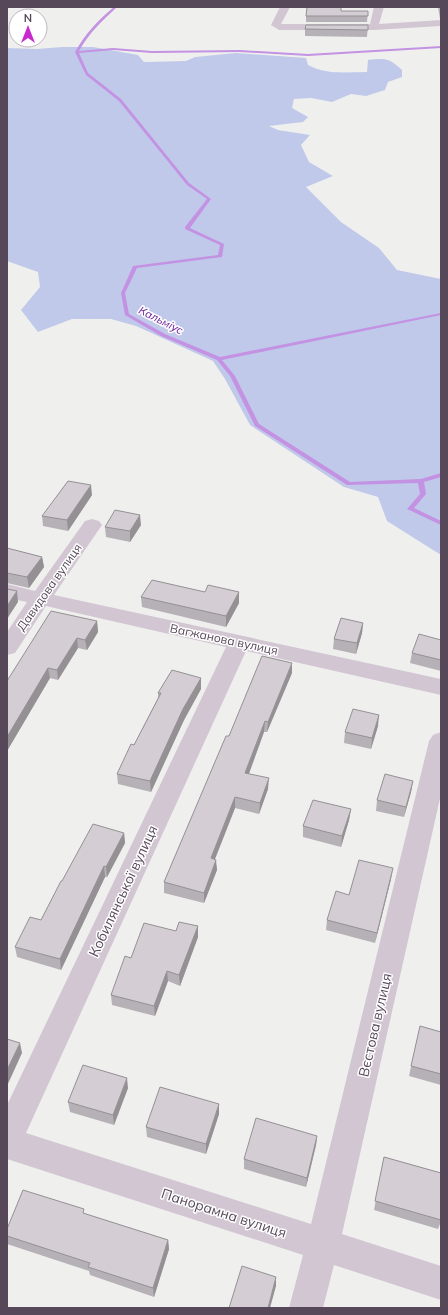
<svg xmlns="http://www.w3.org/2000/svg" width="448" height="1315" font-family="Mulish,sans-serif">
  <rect width="100%" height="100%" fill="#eff0ee"/>
  <path fill="#c0c9ea" d="M62 47H93L138 55 144 62 186 61 195 57 236 53 306 58 308 65C326 75 346 72 367 72L368 60C386 58 389 58 402 70V77L388 82 385 90 366 96 351 94 332 102 311 98 294 99 292 108 308 117 303 122 269 126 278 130 310 135 301 145 309 162 333 176 306 187 341 222 379 248 397 270 441 279V555L387 521 378 497 344 487 250 425 225 379 213 361 136 326 111 319H72L38 332 21 310 40 287 38 272 7 261V48L37 49Z"/>
  <g fill="none" stroke-linecap="round" stroke-linejoin="round">
    <path fill="#c392e2" fill-rule="evenodd" d="M114 7H117C102 21 89 33 79 51L113 48 152 51 240 50 308 54 441 46V48L308 56 240 52 152 53 113 50 79 53 88 73 121 99 189 183 211 199 190 228 224 244 222 257 137 268 125 293 129 314 165 334 220 357 441 313V315L222 360 235 376 259 424 350 482 421 479 441 473V477L424 482 426 494 414 508 441 521V525L407 509 420 494 418 483 347 485 255 426 230 376 217 360 161 336 125 315 121 293 133 266 218 255 220 245 185 229V227L207 199 187 185 119 101 86 75 75 52C85 34 98 20 114 7Z"/>
    <g fill="#d2c6d3" fill-rule="evenodd">
      <polygon points="280,7 290,7 281,24 370,24 374,7 384,7 379,24 441,20 441,26 374,30 279,30 271,25"/>
      <polygon points="92,519 99,521 102,525 54,595 441,679 441,695 246,651 26,1133 311,1224 429,741 433,735 441,732 441,794 342,1234 441,1266 441,1300 334,1265 323,1308 289,1308 303,1255 7,1159 7,1105 226,647 46,606 15,653 7,655 7,632 27,602 7,598 7,584 35,591 85,521"/>
    </g>
  </g>
  <g fill="#b6b1b6">
    <polygon points="438,7 441,7 441,19 440,19"/>
    <polygon points="341,11 368,11 367,22 306,22 306,16"/>
    <polygon points="368,25 367,37 305,36 305,29"/>
    <polygon points="92,495 68,531 43,526 42,516"/>
    <polygon points="141,525 130,542 106,537 105,527"/>
    <polygon points="7,548 42,557 44,567 29,588 7,583"/>
    <polygon points="205,592 239,592 239,603 226,627 142,607 141,597"/>
    <polygon points="97,621 98,632 87,650 78,648 58,680 50,678 7,751 7,681"/>
    <polygon points="363,623 362,633 356,654 333,649 334,639"/>
    <polygon points="441,640 441,671 410,663 412,653"/>
    <polygon points="292,673 267,732 264,732 249,774 268,789 259,814 235,808 215,859 217,870 204,903 164,893 164,882 229,736"/>
    <polygon points="201,678 201,689 184,720 151,792 118,784 117,774 134,745 158,698 158,693"/>
    <polygon points="378,726 371,749 344,743 345,732"/>
    <polygon points="413,781 411,792 404,817 376,811 377,800"/>
    <polygon points="351,809 349,820 341,847 303,837 303,826"/>
    <polygon points="124,833 125,843 107,877 105,877 61,970 17,957 15,947 41,920 62,881"/>
    <polygon points="391,879 375,943 326,930 327,920 349,895"/>
    <polygon points="198,926 198,937 180,986 168,981 155,1016 112,1005 111,995 176,931"/>
    <polygon points="420,1026 441,1032 441,1085 409,1076"/>
    <polygon points="128,1088 114,1125 70,1112 68,1102"/>
    <polygon points="219,1104 219,1114 206,1154 147,1137 146,1127"/>
    <polygon points="317,1136 316,1145 306,1187 244,1169 244,1159"/>
    <polygon points="384,1157 441,1173 441,1224 440,1224 438,1229 374,1210"/>
    <polygon points="85,1214 168,1240 169,1249 154,1297 90,1275 89,1271 7,1244 7,1229"/>
  </g>
  <g fill="#949094">
    <polygon points="91,485 92,495 68,531 67,520"/>
    <polygon points="140,515 141,525 130,542 130,531"/>
    <polygon points="42,557 44,567 29,588 27,577"/>
    <polygon points="17,591 18,602 7,619 7,606"/>
    <polygon points="239,592 239,603 226,627 226,616"/>
    <polygon points="97,621 98,632 87,650 85,640"/>
    <polygon points="363,623 362,633 356,654 357,643"/>
    <polygon points="77,638 78,648 58,680 57,670"/>
    <polygon points="292,663 292,673 267,732 268,722"/>
    <polygon points="48,668 50,678 7,751 7,737"/>
    <polygon points="201,678 201,689 184,720 151,792 150,781 183,709"/>
    <polygon points="379,715 378,726 371,749 372,738"/>
    <polygon points="265,721 264,732 245,784 245,773"/>
    <polygon points="269,778 268,789 259,814 260,803"/>
    <polygon points="413,781 411,792 404,817 406,807"/>
    <polygon points="235,797 235,808 211,869 211,858"/>
    <polygon points="351,809 349,820 341,847 342,836"/>
    <polygon points="124,833 125,843 107,877 106,867"/>
    <polygon points="216,860 217,870 204,903 204,893"/>
    <polygon points="104,866 105,877 61,970 60,959"/>
    <polygon points="393,868 391,879 375,943 377,933"/>
    <polygon points="198,926 198,937 180,986 179,975"/>
    <polygon points="167,971 168,981 155,1016 154,1006"/>
    <polygon points="20,1043 22,1053 7,1086 7,1070"/>
    <polygon points="127,1078 128,1088 114,1125 113,1115"/>
    <polygon points="219,1104 219,1114 206,1154 206,1144"/>
    <polygon points="317,1136 316,1145 306,1187 307,1178"/>
    <polygon points="168,1240 169,1249 154,1297 153,1288"/>
    <polygon points="276,1277 276,1286 270,1308 268,1308"/>
  </g>
  <g fill="#d4ced4" stroke="#949094">
    <polygon points="307,7 341,7 341,11 368,11 368,16 306,16"/>
    <polygon points="306,25 368,25 368,30 305,29"/>
    <polygon points="68,481 91,485 67,520 42,516"/>
    <polygon points="115,510 140,515 130,531 105,527"/>
    <polygon points="7,548 42,557 27,577 7,573"/>
    <polygon points="152,580 205,592 208,585 239,592 226,616 141,597"/>
    <polygon points="7,589 17,591 7,606"/>
    <polygon points="51,611 97,621 85,640 77,638 57,670 48,668 7,737 7,681"/>
    <polygon points="341,618 363,623 357,643 334,639"/>
    <polygon points="419,634 441,640 441,660 412,653"/>
    <polygon points="262,656 292,663 268,722 265,721 245,773 269,778 260,803 235,797 211,858 216,860 204,893 164,882 226,736 229,736"/>
    <polygon points="172,670 201,678 183,709 150,781 117,774 131,744 134,745 161,693 158,693"/>
    <polygon points="353,709 379,715 372,738 345,732"/>
    <polygon points="385,774 413,781 406,807 377,800"/>
    <polygon points="313,800 351,809 342,836 303,826"/>
    <polygon points="93,824 124,833 106,867 104,866 60,959 15,947 30,917 41,920 61,881 62,881"/>
    <polygon points="359,860 393,868 377,933 327,920 336,891 349,895"/>
    <polygon points="179,922 198,926 179,975 167,971 154,1006 111,995 125,956 131,958 144,923 176,931"/>
    <polygon points="420,1026 441,1032 441,1074 411,1066"/>
    <polygon points="7,1039 20,1043 7,1070"/>
    <polygon points="83,1065 127,1078 113,1115 68,1102"/>
    <polygon points="160,1087 219,1104 206,1144 146,1127"/>
    <polygon points="256,1118 317,1136 307,1178 244,1159"/>
    <polygon points="384,1157 441,1173 441,1220 375,1201"/>
    <polygon points="23,1190 84,1209 83,1213 168,1240 153,1288 88,1267 90,1263 7,1236 7,1229"/>
    <polygon points="242,1266 276,1277 268,1308 229,1308"/>
  </g>
  <g text-anchor="middle" dominant-baseline="central" stroke-width="3" stroke-linejoin="round" paint-order="stroke">
    <g font-size="11" font-style="italic" fill="#691b99" stroke="#fff">
      <text transform="translate(161 320) rotate(27)">Кальміус</text>
    </g>
    <g font-size="12" fill="#574859" stroke="#fff">
      <text transform="translate(49 587) rotate(-55)">Давидова вулиця</text>
      <text transform="translate(224 639) rotate(12)">Вагжанова вулиця</text>
    </g>
    <g font-size="14" fill="#574859" stroke="#fff">
      <text transform="translate(123 891) rotate(-65)">Кобилянської вулиця</text>
      <text transform="translate(375 1025) rotate(-77)">Вєстова вулиця</text>
      <text transform="translate(224 1213) rotate(18)">Панорамна вулиця</text>
    </g>
  </g>
  <rect width="448" height="1315" fill="none" stroke="#574859" stroke-width="16"/>
  <g transform="translate(28 28)"><circle r="19" fill="#ffffff" stroke="#bcb6bd"/>
  <path d="M0-3L7 15L0 10L-7 15Z" fill="#c82bcd"/>
  <text y="-6" font-size="11" font-weight="bold" text-anchor="middle" fill="#574859">N</text>
  </g>
</svg>
